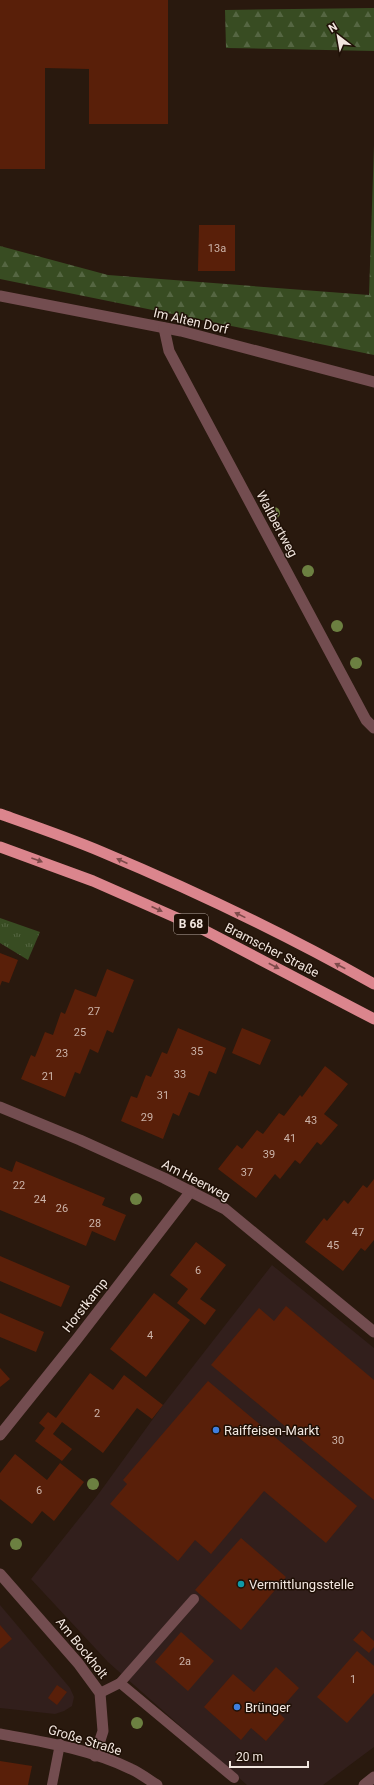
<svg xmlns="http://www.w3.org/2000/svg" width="374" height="1785" font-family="Roboto,sans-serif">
  <defs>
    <pattern id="forest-firs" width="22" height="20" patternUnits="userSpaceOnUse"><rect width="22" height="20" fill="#384c22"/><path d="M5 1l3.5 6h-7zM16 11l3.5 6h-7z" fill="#556642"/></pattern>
    <pattern id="park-tufts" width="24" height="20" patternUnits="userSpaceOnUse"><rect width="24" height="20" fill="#384c22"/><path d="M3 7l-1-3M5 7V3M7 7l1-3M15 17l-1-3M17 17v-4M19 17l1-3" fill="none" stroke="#556642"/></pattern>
  </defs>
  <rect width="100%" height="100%" fill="#29190e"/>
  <g fill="#321f1c">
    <polygon points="272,1265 374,1348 374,1747 323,1785 247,1785 108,1662 31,1579 97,1496 163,1405"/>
    <polygon points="0,1605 70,1688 74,1697 72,1706 64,1711 55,1714 0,1708"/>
  </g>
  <g fill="url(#forest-firs)">
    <polygon points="374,8 374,51 226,48 225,10"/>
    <polygon points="374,145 374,355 0,279 0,246 108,275 369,295"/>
  </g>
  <polygon fill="url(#park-tufts)" points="0,918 40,932 28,960 0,943"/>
  <g fill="#591f09">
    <polygon points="0,0 168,0 168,124 89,124 89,69 45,68 45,169 0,169"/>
    <polygon points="199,225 235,225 235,271 198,271"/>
    <polygon points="0,953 18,960 9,983 2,981 0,986"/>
    <polygon points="107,969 134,980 113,1033 107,1030 98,1053 90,1049 80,1074 75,1072 65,1097 21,1079 31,1055 35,1057 45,1032 53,1035 61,1012 65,1014 75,989 96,997"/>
    <polygon points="178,1028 226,1048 216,1074 209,1071 199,1096 189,1092 179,1116 173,1113 163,1139 121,1121 131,1096 137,1098 146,1075 151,1077 162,1052 167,1054"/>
    <polygon points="242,1028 271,1040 260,1065 232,1053"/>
    <polygon points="325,1066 348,1084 324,1114 338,1125 321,1145 317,1142 300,1164 295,1160 280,1179 275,1174 256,1198 218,1169 237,1145 242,1149 257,1130 263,1134 279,1113 284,1116 300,1095 302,1097"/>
    <polygon points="16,1161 105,1198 102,1205 126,1215 115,1241 92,1231 86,1246 0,1210 0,1167 12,1172"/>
    <polygon points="374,1179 374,1240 365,1251 361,1248 343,1271 305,1242 324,1218 327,1221 344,1200 348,1204 363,1185 367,1188"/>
    <polygon points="196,1242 226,1265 200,1299 216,1310 205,1325 177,1303 188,1289 170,1275"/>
    <polygon points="0,1256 70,1286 61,1307 0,1281"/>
    <polygon points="154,1293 190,1320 146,1377 110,1349"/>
    <polygon points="286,1306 374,1380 374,1500 211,1365 259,1308 274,1321"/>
    <polygon points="0,1313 44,1332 36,1352 0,1337"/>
    <polygon points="0,1368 10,1379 0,1387"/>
    <polygon points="90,1373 113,1390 124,1375 163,1405 152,1419 137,1408 103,1453 62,1422 53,1434 72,1449 62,1461 35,1441 45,1428 39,1423 48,1412 56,1418"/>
    <polygon points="208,1381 357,1506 326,1543 264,1491 211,1554 195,1540 178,1561 110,1504 127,1484 123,1480"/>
    <polygon points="15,1454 47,1480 60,1463 84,1482 54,1521 42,1511 32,1524 0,1499 0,1473"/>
    <polygon points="241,1538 286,1577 241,1630 195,1590"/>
    <polygon points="0,1625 12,1639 0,1649"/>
    <polygon points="362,1630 374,1641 374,1647 369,1653 353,1640"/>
    <polygon points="181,1632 214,1661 188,1691 155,1662"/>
    <polygon points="357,1651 374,1666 374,1693 347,1723 317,1697"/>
    <polygon points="276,1667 299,1688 278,1712 285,1719 266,1741 251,1728 241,1740 204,1707 233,1674 254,1692"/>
    <polygon points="57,1685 67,1692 57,1705 48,1698"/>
    <polygon points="0,1761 32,1766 28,1785 0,1785"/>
  </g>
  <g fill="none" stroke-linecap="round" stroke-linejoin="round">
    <g stroke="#734d50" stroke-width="10">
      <polyline points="120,1683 234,1778"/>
      <polyline points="100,1693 120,1683 194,1599"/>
      <polyline points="52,1785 60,1744"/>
    </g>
    <g stroke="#734d50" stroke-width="11">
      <polyline points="0,296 181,331 374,382"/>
      <polyline points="164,328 169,351 366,720 374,728"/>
      <polyline points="0,1107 80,1140 164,1178 225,1209 374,1332"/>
      <polyline points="0,1435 77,1339 191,1191"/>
      <polyline points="0,1574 78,1663 100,1693 103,1731 95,1756"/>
      <polyline points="364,1785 374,1777"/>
    </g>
    <path stroke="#734d50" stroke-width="11" d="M0 1734C44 1742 90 1749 131 1769 140 1773 149 1780 157 1785"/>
    <g stroke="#db858d" stroke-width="11">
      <path d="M0 814C34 826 69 838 102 852 195 891 287 935 374 984"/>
      <polyline points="0,847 93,881 202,929 374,1019"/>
    </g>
  </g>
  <g fill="#6c8041">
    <circle cx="274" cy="513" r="6"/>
    <circle cx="308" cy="571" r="6"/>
    <circle cx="337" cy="626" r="6"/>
    <circle cx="356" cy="663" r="6"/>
    <circle cx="136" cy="1199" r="6"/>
    <circle cx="93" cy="1484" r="6"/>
    <circle cx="16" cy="1544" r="6"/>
    <circle cx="137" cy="1723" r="6"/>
  </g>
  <defs><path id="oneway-solid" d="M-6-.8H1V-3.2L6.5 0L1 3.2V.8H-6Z"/></defs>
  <g fill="#7d4a4a">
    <use href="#oneway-solid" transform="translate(37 860) rotate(20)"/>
    <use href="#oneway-solid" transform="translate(122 861) rotate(-156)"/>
    <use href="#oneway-solid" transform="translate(157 909) rotate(24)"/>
    <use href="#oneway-solid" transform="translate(240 915) rotate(-154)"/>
    <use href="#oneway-solid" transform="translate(274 966) rotate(28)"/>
    <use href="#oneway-solid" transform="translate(340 966) rotate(-153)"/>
  </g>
  <g fill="#3f7fe0" stroke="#1f1006" stroke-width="1.5">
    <circle cx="216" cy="1430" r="4"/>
    <circle cx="237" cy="1707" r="4"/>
  </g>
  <circle fill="#0f9aa8" stroke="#1f1006" stroke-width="1.5" cx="241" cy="1584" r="4"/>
  <g text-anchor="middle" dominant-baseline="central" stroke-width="3" stroke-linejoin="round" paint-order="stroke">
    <g font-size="11" fill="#ccb4aa">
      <text x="217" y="248">13a</text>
      <text x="94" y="1011">27</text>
      <text x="80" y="1032">25</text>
      <text x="197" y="1051">35</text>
      <text x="62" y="1053">23</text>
      <text x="180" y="1074">33</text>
      <text x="48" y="1076">21</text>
      <text x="163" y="1095">31</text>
      <text x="147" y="1117">29</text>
      <text x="311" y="1120">43</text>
      <text x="290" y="1138">41</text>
      <text x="269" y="1154">39</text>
      <text x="247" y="1172">37</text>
      <text x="19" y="1185">22</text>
      <text x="40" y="1199">24</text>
      <text x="62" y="1208">26</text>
      <text x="95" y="1223">28</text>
      <text x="358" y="1232">47</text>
      <text x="333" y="1245">45</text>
      <text x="198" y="1270">6</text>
      <text x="150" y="1335">4</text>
      <text x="97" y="1413">2</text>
      <text x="338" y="1440">30</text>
      <text x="39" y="1490">6</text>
      <text x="185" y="1661">2a</text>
      <text x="353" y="1679">1</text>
    </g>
    <rect fill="#1f1006" stroke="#b3a69e" stroke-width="1" x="174" y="914" width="34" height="20" rx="3"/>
    <g font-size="12" font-weight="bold" fill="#f2e6df">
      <text x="191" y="924">B 68</text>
    </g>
    <g font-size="13" fill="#f2e6df" stroke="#1f1006">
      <text transform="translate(191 321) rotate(13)">Im Alten Dorf</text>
      <text transform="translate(277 524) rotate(62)">Waltbertweg</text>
      <text transform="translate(272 950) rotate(27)">Bramscher Straße</text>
      <text transform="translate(196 1180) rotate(27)">Am Heerweg</text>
      <text transform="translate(85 1305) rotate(-52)">Horstkamp</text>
      <text transform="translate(82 1648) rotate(51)">Am Bockholt</text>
      <text transform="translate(85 1740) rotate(17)">Große Straße</text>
    </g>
    <g font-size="13" fill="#f2e6df" stroke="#1f1006" text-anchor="start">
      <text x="224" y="1430">Raiffeisen-Markt</text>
      <text x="249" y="1584">Vermittlungsstelle</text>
      <text x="245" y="1707">Brünger</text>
    </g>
  </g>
  <g transform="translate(338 36) rotate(329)" stroke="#1f1006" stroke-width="3" paint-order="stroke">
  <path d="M0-3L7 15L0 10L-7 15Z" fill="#f2e6df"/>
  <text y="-6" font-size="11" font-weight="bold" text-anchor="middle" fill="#f2e6df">N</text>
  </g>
  <path d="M230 1761v6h78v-6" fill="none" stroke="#f2e6df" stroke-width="2"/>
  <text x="236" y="1761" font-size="12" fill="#f2e6df" stroke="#1f1006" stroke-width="3" paint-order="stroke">20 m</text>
</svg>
